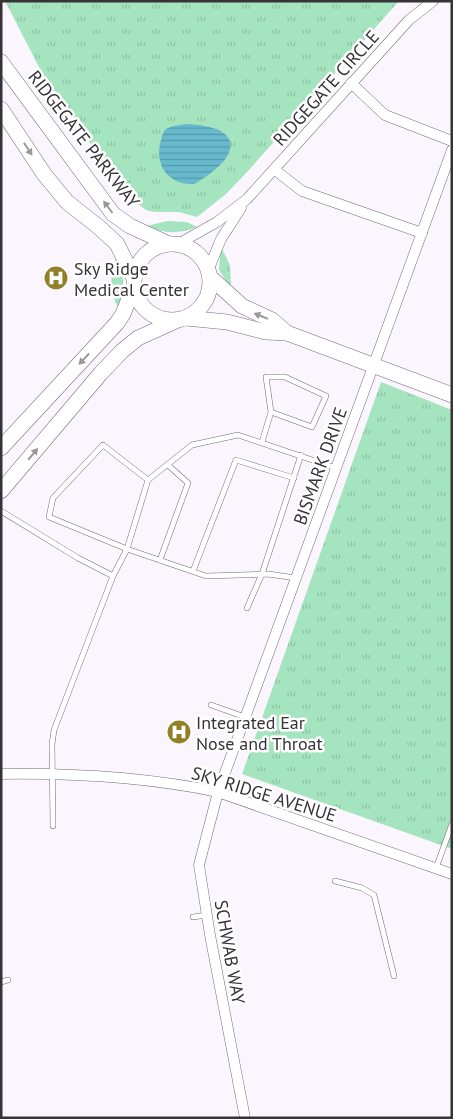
<svg xmlns="http://www.w3.org/2000/svg" width="453" height="1119" font-family="'PT Sans',sans-serif">
  <defs>
    <pattern id="grass-tufts" width="24" height="20" patternUnits="userSpaceOnUse" patternTransform="scale(1.25)"><rect width="24" height="20" fill="#a4e4be"/><path d="M3 7l-1-3M5 7V3M7 7l1-3M15 17l-1-3M17 17v-4M19 17l1-3" fill="none" stroke="#8ec4a4"/></pattern>
    <pattern id="water-rules" width="6" height="5" patternUnits="userSpaceOnUse" patternTransform="scale(1.25)"><rect width="6" height="5" fill="#67bacd"/><path d="M0 2.5h6" fill="none" stroke="#5698a7"/></pattern>
  </defs>
  <rect width="100%" height="100%" fill="#fbf6fd"/>
  <g fill="url(#grass-tufts)">
    <polygon points="5,1 399,1 248,171 226,194 197,217 179,212 154,212 146,210 133,200 99,156 41,71"/>
    <path d="M167 221 187 222 197 227C179 234 164 234 147 226Z"/>
    <polygon points="221,247 230,265 231,288 219,270"/>
    <path d="M116 258C125 275 125 290 118 308 110 292 109 275 116 258Z"/>
    <polygon points="381,382 452,410 452,849 242,774"/>
  </g>
  <path fill="url(#water-rules)" d="M185 124C249 126 240 159 194 184 167 185 154 164 161 140 162 136 163 132 166 129 171 126 180 125 185 124Z"/>
  <g fill="none" stroke-linecap="round" stroke-linejoin="round">
    <defs>
      <g id="service">
        <polyline points="262,442 271,412 266,377 285,377 326,396 312,427 271,412"/>
        <polyline points="1,511 78,558 113,576 127,549 148,480"/>
        <polyline points="160,560 188,483 168,465"/>
        <polyline points="193,571 236,460 294,478"/>
        <polyline points="296,578 268,574 206,576 127,549 49,517 53,498 103,445 148,480 192,445 238,435 336,468"/>
        <polyline points="247,608 262,574 301,455"/>
        <polyline points="211,705 245,717"/>
        <polyline points="53,826 52,744 54,730 113,576"/>
        <polyline points="436,868 452,824"/>
        <polyline points="335,881 362,888 374,895 394,976"/>
        <polyline points="193,917 207,915"/>
        <polyline points="1,982 8,980"/>
      </g>
      <g id="minor">
        <polyline points="351,83 385,115 452,141"/>
        <polyline points="275,170 302,191 422,233"/>
        <polyline points="178,244 217,222 247,199 409,20 433,1"/>
        <polyline points="208,271 221,239 241,208"/>
        <path d="M1 774C75 773 146 777 218 792L452 874"/>
        <polyline points="245,1118 210,935 199,865 218,792 452,150"/>
      </g>
      <g id="secondary">
        <polyline points="1,62 113,214 130,226 169,244"/>
        <polyline points="1,109 44,174 67,202 100,228 117,244 134,278"/>
        <circle cx="172" cy="282" r="38"/>
        <polyline points="210,277 242,306 272,320 287,333"/>
        <polyline points="186,318 227,322 266,332 287,333 452,395"/>
        <polyline points="1,448 117,323 123,314 134,286"/>
        <polyline points="1,491 101,373 122,351 138,338 178,320"/>
      </g>
    </defs>
    <use href="#service" stroke="#746978" stroke-width="6"/>
    <use href="#minor" stroke="#746978" stroke-width="11"/>
    <use href="#secondary" stroke="#746978" stroke-width="16"/>
    <use href="#service" stroke="#fff" stroke-width="5"/>
    <use href="#minor" stroke="#fff" stroke-width="10"/>
    <use href="#secondary" stroke="#fff" stroke-width="15"/>
  </g>
  <defs><path id="oneway-solid" d="M-6-.8H1V-3.2L6.5 0L1 3.2V.8H-6Z" transform="scale(1.25)"/></defs>
  <g fill="#9b989c">
    <use href="#oneway-solid" transform="translate(28 149) rotate(57)"/>
    <use href="#oneway-solid" transform="translate(108 207) rotate(-127)"/>
    <use href="#oneway-solid" transform="translate(261 316) rotate(-158)"/>
    <use href="#oneway-solid" transform="translate(84 359) rotate(133)"/>
    <use href="#oneway-solid" transform="translate(33 454) rotate(-50)"/>
  </g>
  <defs>
    <symbol id="hospital-disc" viewBox="-11 -11 22 22"><circle r="9.5" fill="#918028" stroke="#fff"/><path d="M-5-5h3v3.5h4V-5h3V5h-3V1.5h-4V5h-3Z" fill="#fff"/></symbol>
  </defs>
  <g fill-rule="evenodd">
    <use href="#hospital-disc" x="42" y="264" width="28" height="28"/>
    <use href="#hospital-disc" x="165" y="718" width="28" height="28"/>
  </g>
  <g text-anchor="middle" dominant-baseline="central" stroke-width="5" stroke-linejoin="round" paint-order="stroke">
    <g font-size="18" fill="#373238" stroke="#fff">
      <text transform="translate(326 88) rotate(-48)">RIDGEGATE CIRCLE</text>
      <text transform="translate(84 139) rotate(52)">RIDGEGATE PARKWAY</text>
      <text transform="translate(320 466) rotate(-70)">BISMARK DRIVE</text>
      <text transform="translate(264 794) rotate(17)">SKY RIDGE AVENUE</text>
      <text transform="translate(230 952) rotate(80)">SCHWAB WAY</text>
    </g>
    <g font-size="18" fill="#373238" stroke="#fff" text-anchor="start">
      <text x="74" y="268">Sky Ridge<tspan x="74" dy="21">Medical Center</tspan></text>
      <text x="196" y="722">Integrated Ear<tspan x="196" dy="21">Nose and Throat</tspan></text>
    </g>
  </g>
  <rect width="453" height="1119" fill="none" stroke="#373238" stroke-width="5"/>
</svg>
